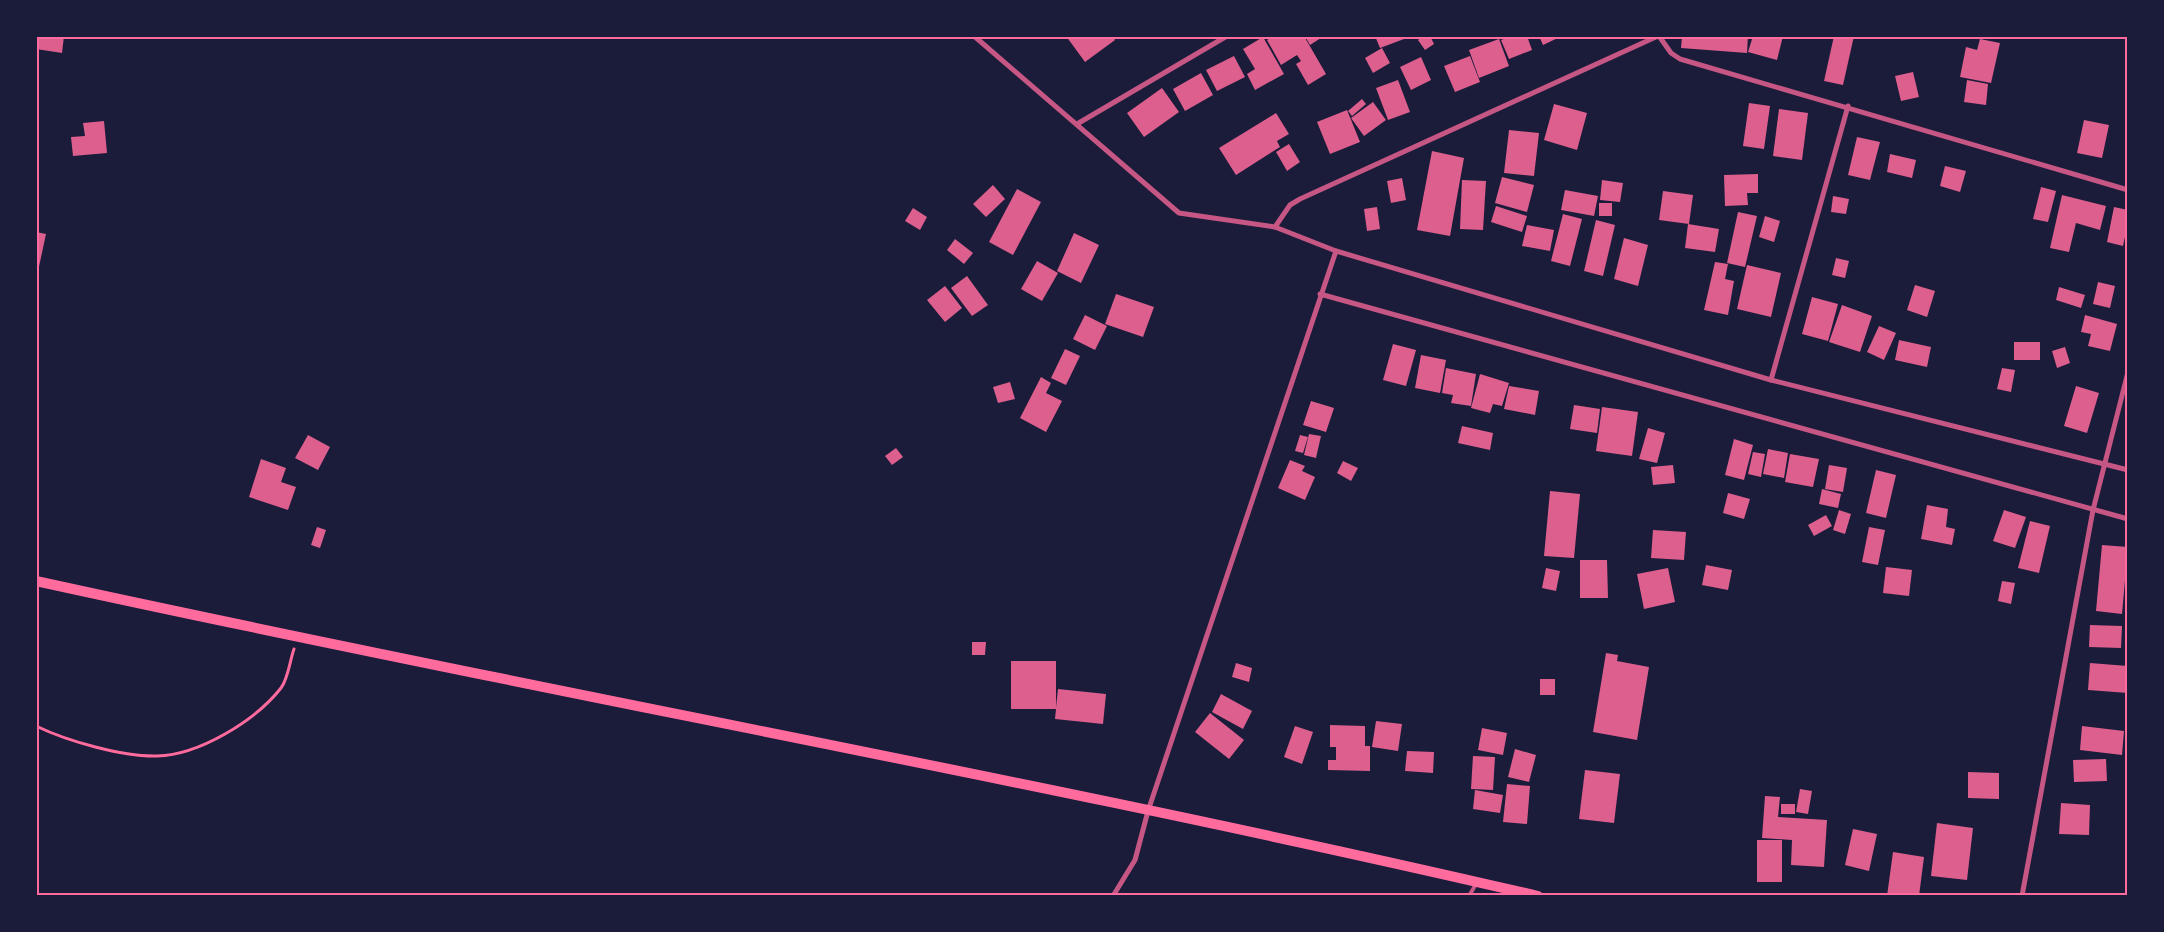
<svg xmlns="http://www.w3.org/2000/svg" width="2164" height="932" font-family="'Roboto Serif',serif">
  <rect width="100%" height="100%" fill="#1b1b3a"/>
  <g fill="#dd5f8e">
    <polygon points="36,36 64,36 62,53 36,49"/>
    <polygon points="1066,36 1113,36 1115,40 1085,62"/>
    <polygon points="1274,36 1304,36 1326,74 1308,85 1296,64 1301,61 1297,55 1281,65 1267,40"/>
    <polygon points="1305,36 1324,36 1310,45"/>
    <polygon points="1375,36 1403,36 1404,39 1380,48"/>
    <polygon points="1423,36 1430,36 1434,44 1425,50 1418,40"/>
    <polygon points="1512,36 1527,36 1532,50 1509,59 1501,40"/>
    <polygon points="1539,36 1562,36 1543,45"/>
    <polygon points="1682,36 1748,36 1747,53 1681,48"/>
    <polygon points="1753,36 1783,36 1777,60 1748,52"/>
    <polygon points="1834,36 1854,36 1843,85 1824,81"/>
    <polygon points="1263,37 1284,74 1255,90 1247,74 1255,69 1243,49"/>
    <polygon points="1499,39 1509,66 1479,78 1469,50"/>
    <polygon points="1980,39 2000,43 1991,83 1960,77 1966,47 1977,50"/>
    <polygon points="1382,48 1390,63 1373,73 1365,58"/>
    <polygon points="1234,56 1245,77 1217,91 1206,70"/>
    <polygon points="1470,56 1480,82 1455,92 1444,66"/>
    <polygon points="1421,57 1431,80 1411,90 1400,67"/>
    <polygon points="1913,72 1919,97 1901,101 1895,76"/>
    <polygon points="1201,73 1213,95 1185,111 1173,89"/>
    <polygon points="1398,80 1410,112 1388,120 1376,88"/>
    <polygon points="1967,80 1988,84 1986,105 1964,102"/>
    <polygon points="1162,88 1179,112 1144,137 1127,113"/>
    <polygon points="1362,99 1366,104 1352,116 1348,111"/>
    <polygon points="1373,102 1386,120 1364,136 1351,118"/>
    <polygon points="1749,103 1770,106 1764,149 1743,146"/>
    <polygon points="1554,104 1587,113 1577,150 1544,140"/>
    <polygon points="1779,109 1808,113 1802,160 1773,156"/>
    <polygon points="1347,110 1360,142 1330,154 1317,122"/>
    <polygon points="1276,113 1289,134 1277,141 1280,147 1236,175 1219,148"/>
    <polygon points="2084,120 2109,125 2102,158 2077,153"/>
    <polygon points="104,121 107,153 73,156 71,137 85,136 83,123"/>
    <polygon points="1509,130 1539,133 1534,176 1504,173"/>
    <polygon points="1857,137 1880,142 1870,180 1848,175"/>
    <rect x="2125" y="143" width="3" height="21"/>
    <polygon points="1289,144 1300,162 1287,171 1276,152"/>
    <polygon points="1432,151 1464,158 1450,236 1417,230"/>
    <polygon points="1890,154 1916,160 1912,178 1887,172"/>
    <polygon points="1945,166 1966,171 1960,192 1940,186"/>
    <polygon points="1758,174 1758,193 1747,193 1748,205 1725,206 1724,175"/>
    <polygon points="1502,177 1534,185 1527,212 1495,203"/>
    <polygon points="1402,178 1406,200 1391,203 1387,181"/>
    <polygon points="1462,180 1486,181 1483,230 1460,229"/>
    <polygon points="1602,180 1623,183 1620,202 1600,200"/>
    <polygon points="993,185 1005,199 986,217 973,204"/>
    <polygon points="2041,187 2056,191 2048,222 2033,219"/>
    <polygon points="1017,189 1041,202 1013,255 989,242"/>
    <polygon points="1565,190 1598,196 1594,216 1561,210"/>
    <polygon points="1663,191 1693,195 1689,224 1659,220"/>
    <polygon points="2062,195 2106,206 2100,230 2076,223 2069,252 2050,248"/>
    <polygon points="1833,196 1849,199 1846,214 1831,212"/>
    <rect x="1599" y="203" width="13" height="13"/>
    <polygon points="1496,206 1527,216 1522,232 1491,222"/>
    <polygon points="1377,207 1380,229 1367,231 1364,209"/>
    <polygon points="2114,207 2128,210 2128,223 2123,246 2107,242"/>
    <polygon points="913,208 927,217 920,230 905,221"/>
    <polygon points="1738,212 1757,216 1745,267 1727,263"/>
    <polygon points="1563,214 1582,219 1570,266 1551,261"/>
    <polygon points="1765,216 1780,221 1774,242 1759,237"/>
    <polygon points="1596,220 1615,225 1603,276 1584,271"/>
    <polygon points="1688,224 1719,229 1715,252 1685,248"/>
    <polygon points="1527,225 1554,230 1550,251 1522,246"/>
    <polygon points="36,232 46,234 37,276 36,276"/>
    <polygon points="1074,233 1099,245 1081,283 1057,271"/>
    <polygon points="1624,238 1648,245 1638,286 1614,279"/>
    <polygon points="955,239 973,253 964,264 947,250"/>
    <polygon points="1836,258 1849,261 1845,278 1832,275"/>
    <polygon points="1037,261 1058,273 1042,301 1021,289"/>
    <polygon points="1715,262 1728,264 1725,279 1734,281 1728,315 1704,310"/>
    <polygon points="1747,265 1781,273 1771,317 1737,309"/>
    <polygon points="967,276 988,305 972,316 951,288"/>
    <polygon points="2098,282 2115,286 2110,308 2093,304"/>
    <polygon points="1915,285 1935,291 1927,317 1907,310"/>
    <polygon points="945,286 962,308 945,322 927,300"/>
    <polygon points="2059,287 2085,295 2081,308 2056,300"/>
    <polygon points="1116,294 1154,307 1143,337 1105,324"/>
    <polygon points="1812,297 1838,304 1828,341 1802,334"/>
    <polygon points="1842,305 1872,316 1860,352 1829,342"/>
    <polygon points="1085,315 1107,326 1095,350 1073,339"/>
    <polygon points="2085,315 2117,324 2110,351 2088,346 2091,334 2081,332"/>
    <polygon points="1879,326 1896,333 1884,360 1867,352"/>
    <polygon points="1899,340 1931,347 1927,367 1895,360"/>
    <rect x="2014" y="342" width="26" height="18"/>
    <polygon points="1393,344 1416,350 1406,386 1383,380"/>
    <polygon points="2065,347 2070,363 2057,368 2052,351"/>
    <polygon points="1065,349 1080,356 1066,385 1051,378"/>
    <polygon points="1421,355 1446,360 1440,393 1415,388"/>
    <polygon points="1446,368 1476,374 1471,406 1451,403 1453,395 1442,393"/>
    <polygon points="2002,368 2015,370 2011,392 1997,389"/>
    <polygon points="1480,374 1509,383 1502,406 1493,404 1490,413 1471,408"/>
    <polygon points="1041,377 1051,383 1046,393 1062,401 1046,432 1020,418"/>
    <polygon points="1010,382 1015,399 998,403 993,387"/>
    <polygon points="1509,386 1539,391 1535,415 1504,409"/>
    <polygon points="2076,386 2099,393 2087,433 2064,426"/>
    <polygon points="1311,401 1334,408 1326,432 1303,425"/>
    <polygon points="1574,405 1600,409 1597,433 1570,429"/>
    <polygon points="1602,407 1638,412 1632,456 1596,451"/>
    <polygon points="1462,426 1493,433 1490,450 1458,443"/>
    <polygon points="1648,428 1665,433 1657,463 1639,459"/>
    <polygon points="1309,434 1321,436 1316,458 1304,455"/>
    <polygon points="308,435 330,447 318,470 295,458"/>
    <polygon points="1300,435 1308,437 1303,453 1295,451"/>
    <polygon points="1734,439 1753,445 1744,480 1725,475"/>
    <polygon points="896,448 903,457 892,465 885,456"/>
    <polygon points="1768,449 1788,453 1784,478 1763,474"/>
    <polygon points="1753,452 1765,454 1761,477 1748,474"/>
    <polygon points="1790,454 1819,459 1813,487 1785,482"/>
    <polygon points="261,459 286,468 281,482 296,487 288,510 249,497"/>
    <polygon points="1290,460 1305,466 1302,471 1315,477 1305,500 1278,488"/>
    <polygon points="1343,461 1358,468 1351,481 1337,473"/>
    <polygon points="1673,465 1675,483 1653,485 1651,467"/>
    <polygon points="1829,465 1847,468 1843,492 1825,489"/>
    <polygon points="1876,470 1896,475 1886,518 1866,513"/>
    <polygon points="1822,489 1841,494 1838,508 1819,504"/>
    <polygon points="1550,491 1580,494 1574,558 1544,556"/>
    <polygon points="1728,493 1750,499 1744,519 1723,513"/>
    <polygon points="1927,505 1948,509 1946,527 1955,529 1952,545 1921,539"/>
    <polygon points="1839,510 1851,514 1845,534 1833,530"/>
    <polygon points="2004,510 2026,517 2015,548 1993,541"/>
    <polygon points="1826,515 1832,526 1814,536 1808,525"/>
    <polygon points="2030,521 2050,526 2039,573 2018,568"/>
    <polygon points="317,527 326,530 320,548 311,545"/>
    <polygon points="1869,527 1885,530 1878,565 1862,562"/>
    <polygon points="1653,530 1686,532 1684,560 1651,558"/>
    <polygon points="2102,545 2128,547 2122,614 2096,611"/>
    <polygon points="1580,560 1607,560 1608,598 1580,598"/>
    <polygon points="1706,565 1732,570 1728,590 1702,585"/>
    <polygon points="1886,567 1912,570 1909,596 1883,593"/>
    <polygon points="1546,568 1560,571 1556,591 1542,588"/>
    <polygon points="1668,568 1675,602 1644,609 1637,574"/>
    <polygon points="2002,581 2015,583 2011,604 1998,601"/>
    <polygon points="2090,625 2122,626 2121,648 2089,647"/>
    <polygon points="972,642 986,642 985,655 972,655"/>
    <polygon points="1606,653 1618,655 1617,661 1649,667 1637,740 1593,732"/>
    <polygon points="1011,661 1056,661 1056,707 1058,689 1106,694 1103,724 1055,719 1056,709 1011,709"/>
    <polygon points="1236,663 1252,668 1249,682 1232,677"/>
    <polygon points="2090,663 2128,666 2128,693 2088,690"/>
    <rect x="1540" y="679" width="15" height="16"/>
    <polygon points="1221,694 1252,711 1243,729 1212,712"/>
    <polygon points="1210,713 1244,740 1229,759 1195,732"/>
    <polygon points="1376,721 1402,724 1398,751 1372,747"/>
    <polygon points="1330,725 1365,726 1365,746 1370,746 1370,771 1328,770 1328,760 1336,760 1336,747 1330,747"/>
    <polygon points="1295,726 1313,732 1302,764 1284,757"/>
    <polygon points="2082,726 2124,731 2122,755 2080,750"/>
    <polygon points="1482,728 1507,733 1503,755 1478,750"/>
    <polygon points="1515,749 1536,755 1529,782 1508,777"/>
    <polygon points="1407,751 1434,752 1433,773 1405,771"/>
    <polygon points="1473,756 1495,757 1493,790 1471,789"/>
    <polygon points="2106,759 2107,781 2074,782 2073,760"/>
    <polygon points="1585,770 1620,774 1614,823 1579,819"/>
    <polygon points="1968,772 1999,773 1999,799 1968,798"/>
    <polygon points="1507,784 1530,786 1527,824 1503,822"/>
    <polygon points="1800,789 1812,791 1808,814 1796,812"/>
    <polygon points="1475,790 1503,795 1500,813 1473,809"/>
    <polygon points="1765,796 1780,797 1778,817 1827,820 1824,867 1791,865 1792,840 1762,838"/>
    <polygon points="2061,803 2090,805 2089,835 2059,834"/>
    <rect x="1781" y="804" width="14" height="10"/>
    <polygon points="1937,823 1973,828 1967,880 1931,876"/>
    <polygon points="1853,829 1877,834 1869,871 1845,865"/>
    <rect x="1757" y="840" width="25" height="42"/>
    <polygon points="1893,852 1924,857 1919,896 1887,896"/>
  </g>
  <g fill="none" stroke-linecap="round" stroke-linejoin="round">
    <path stroke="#ff6b9d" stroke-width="3" d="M36 726C67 741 123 757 157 756 199 755 255 721 281 688 288 679 290 660 294 649"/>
    <polyline stroke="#c65784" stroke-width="4" points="1469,896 1476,884"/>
    <g stroke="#c65784" stroke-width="5">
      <polyline points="974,36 1179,213 1275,227 1336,251 1771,380 2128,470"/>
      <polyline points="1659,36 1671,53 1680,59 2128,190"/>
      <polyline points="1077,124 1227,36"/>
      <polyline points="1275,227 1290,205 1300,199 1658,36"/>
      <polyline points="1320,294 2128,519"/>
      <polyline points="1771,380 1848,106"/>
      <polyline points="1113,896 1135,860 1148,811 1336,251"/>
      <polyline points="2022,896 2093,510 2128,372"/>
    </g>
    <path stroke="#ff6b9d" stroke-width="10" d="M36 581C536 691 1040 780 1538 896"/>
  </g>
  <rect width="2164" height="932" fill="none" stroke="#1b1b3a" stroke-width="75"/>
  <rect x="38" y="38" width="2088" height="856" fill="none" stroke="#ff6b9d" stroke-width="2"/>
</svg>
